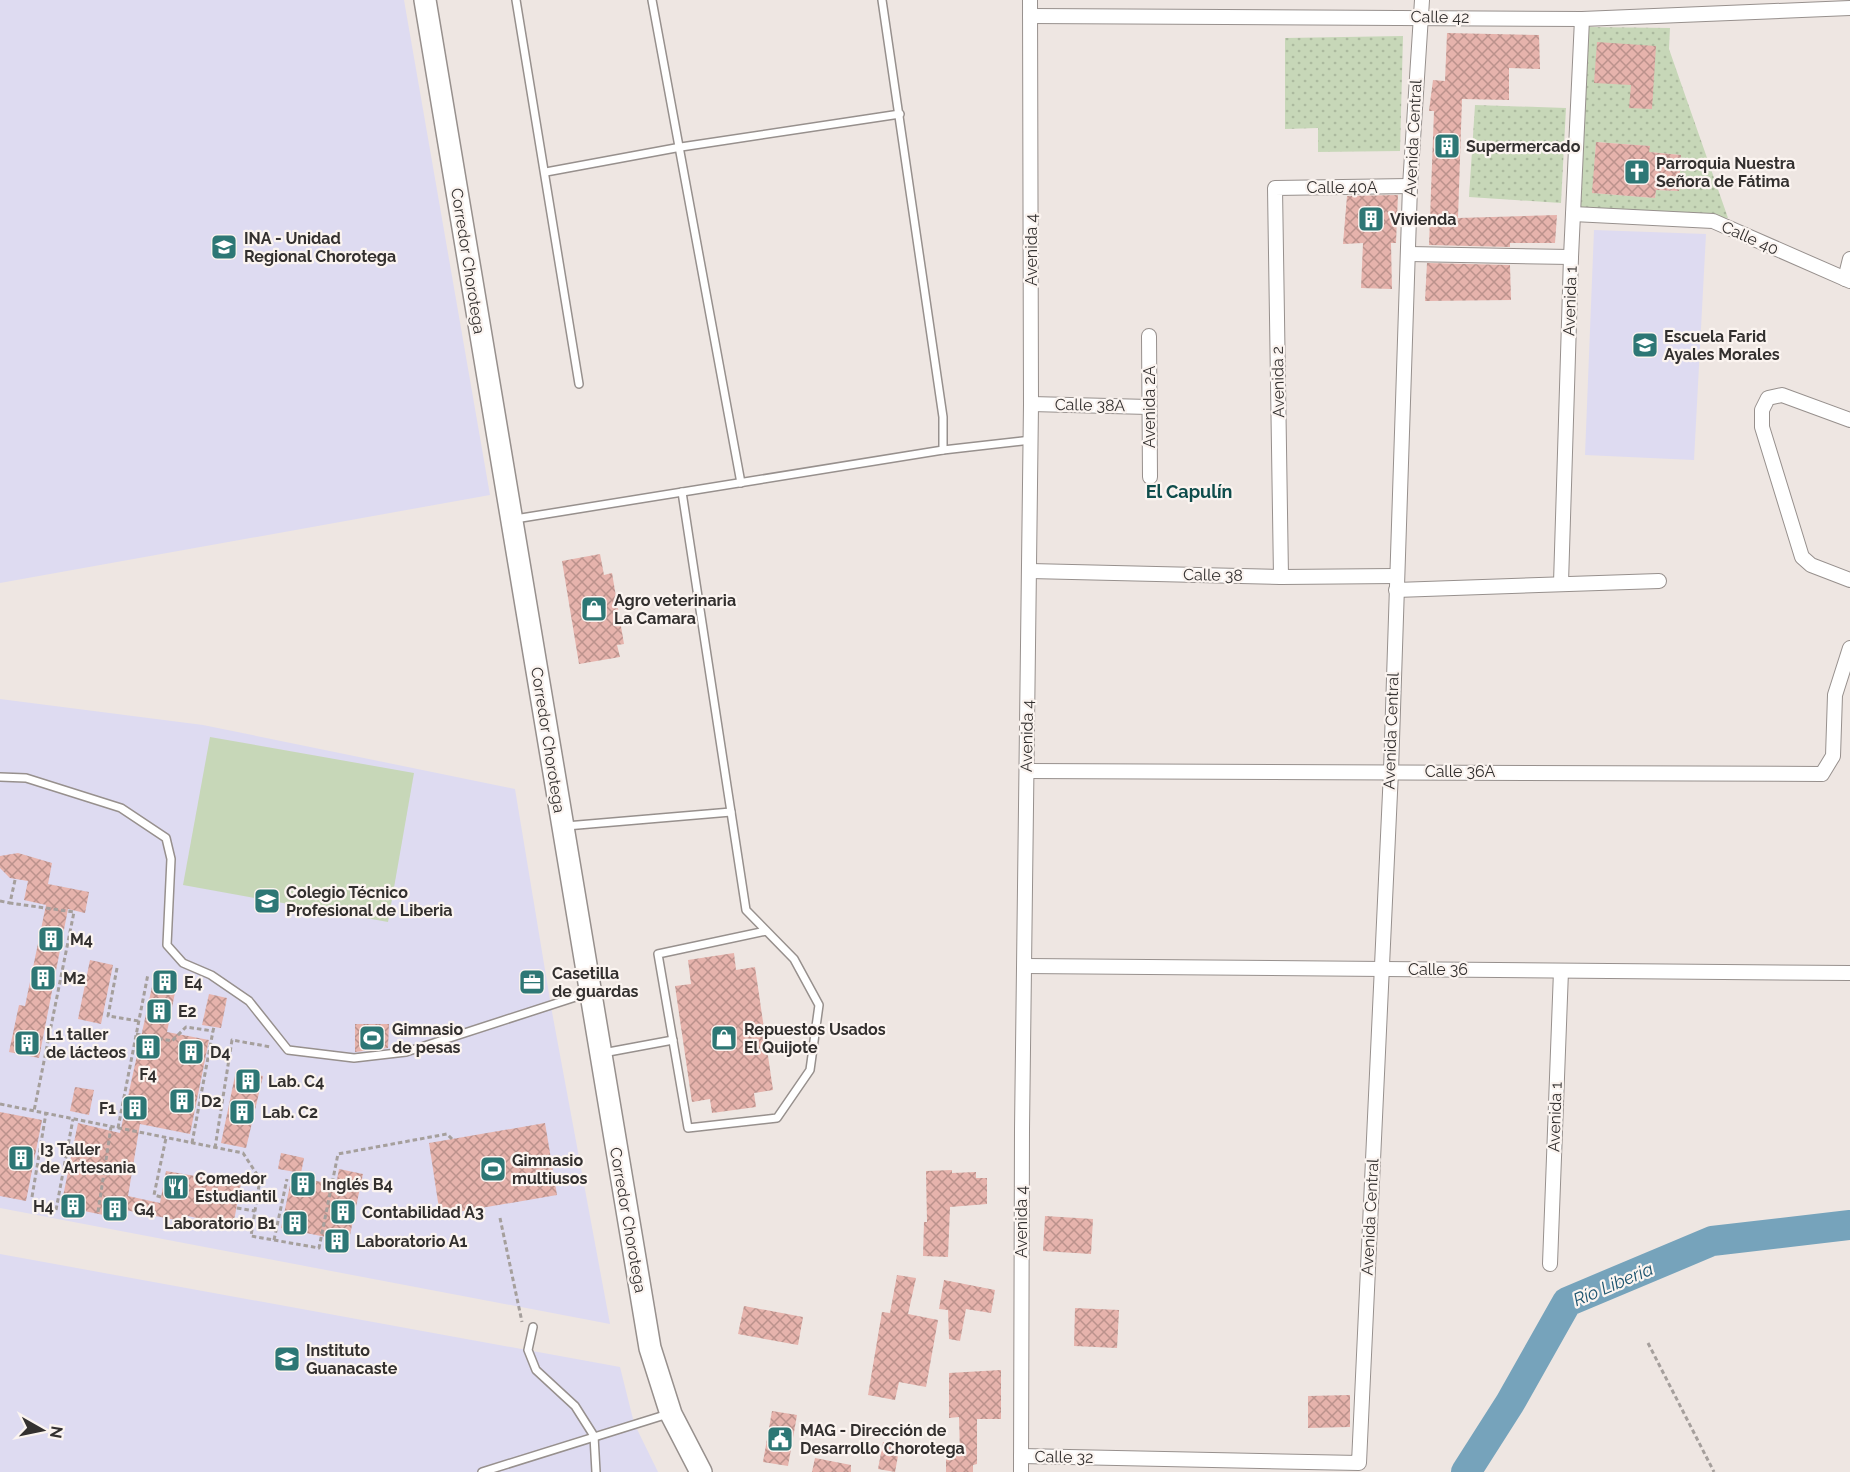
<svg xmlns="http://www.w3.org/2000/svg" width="1850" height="1472" font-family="Raleway,sans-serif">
  <defs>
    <pattern id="grass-dots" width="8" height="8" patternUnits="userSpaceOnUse" patternTransform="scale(1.5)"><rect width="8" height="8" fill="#c7d7b8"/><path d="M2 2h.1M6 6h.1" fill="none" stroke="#abb99e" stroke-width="1.8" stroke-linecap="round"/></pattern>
    <pattern id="building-cross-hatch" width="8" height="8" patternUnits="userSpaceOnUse" patternTransform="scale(1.5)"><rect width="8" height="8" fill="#e6b3ac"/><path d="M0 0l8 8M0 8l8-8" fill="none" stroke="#bb928c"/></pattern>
  </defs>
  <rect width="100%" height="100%" fill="#eee6e2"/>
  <g fill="#dedbf1">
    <polygon points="0,0 404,0 490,495 0,583"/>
    <polygon points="1594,230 1706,234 1694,460 1585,455"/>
    <polygon points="0,699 203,725 515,789 552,1012 610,1324 0,1208"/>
    <polygon points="0,1254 620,1367 634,1423 658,1472 0,1472"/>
  </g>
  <g fill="url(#grass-dots)" fill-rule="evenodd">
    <path d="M1587 27 1670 28 1669 49 1728 218 1580 209ZM1596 142 1649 146V152L1681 155 1679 191 1656 190 1655 198 1593 193Z"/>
    <polygon points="1403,36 1400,151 1318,152 1318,128 1285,129 1285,38"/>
    <polygon points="1475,105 1566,108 1561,203 1469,197"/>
  </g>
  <polygon fill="#c7d7b8" points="210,737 414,773 388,922 183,885"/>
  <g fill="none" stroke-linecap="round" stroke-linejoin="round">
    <polyline stroke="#76a3bb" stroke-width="30" points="1466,1472 1510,1403 1567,1302 1712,1241 1850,1225"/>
  </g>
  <g fill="url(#building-cross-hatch)">
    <polygon points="1447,33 1539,35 1540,69 1509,68 1509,100 1462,99 1458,218 1557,215 1555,243 1510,243 1510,247 1429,245 1434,111 1429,111 1433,80 1445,81"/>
    <polygon points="1597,42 1656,46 1652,109 1629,108 1631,85 1594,83"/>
    <polygon points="1596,142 1650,146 1649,152 1681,155 1679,191 1656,190 1655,198 1592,193"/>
    <polygon points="1398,195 1396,243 1391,243 1392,289 1361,288 1363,243 1343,244 1347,196"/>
    <polygon points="1427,263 1510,265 1511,300 1425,301"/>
    <polygon points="600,554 604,575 612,573 624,644 617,645 620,657 579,664 562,561"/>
    <polygon points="18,853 52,863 48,884 89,892 85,913 68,909 39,1058 9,1052 19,1005 25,1006 46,905 24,900 28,881 10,878 0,868 0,856"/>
    <polygon points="734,953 736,970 755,967 773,1090 754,1093 756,1107 712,1113 710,1099 692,1102 675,986 691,984 688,960"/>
    <polygon points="90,960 113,965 101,1024 78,1019"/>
    <polygon points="539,969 545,988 526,995 520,975"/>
    <polygon points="155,973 178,978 167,1032 209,1040 190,1134 140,1124 128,1196 160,1203 166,1171 241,1184 233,1226 183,1215 181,1221 125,1210 123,1219 84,1211 83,1216 60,1211 78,1123 120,1133"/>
    <polygon points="209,994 227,998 221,1028 202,1025"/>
    <polygon points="355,1024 389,1024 388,1048 355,1052"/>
    <polygon points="236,1071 263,1076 246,1148 221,1143"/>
    <polygon points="75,1087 94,1090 89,1115 70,1111"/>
    <polygon points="0,1112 42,1120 26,1201 0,1196"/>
    <polygon points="545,1123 557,1195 440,1215 429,1143"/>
    <polygon points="281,1153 304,1158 301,1173 278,1169"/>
    <polygon points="339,1169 363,1174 347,1249 324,1245 326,1237 281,1228 292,1176 336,1185"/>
    <polygon points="952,1170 952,1173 976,1172 976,1178 987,1178 987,1204 950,1207 948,1257 923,1256 924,1222 927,1222 926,1171"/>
    <polygon points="1045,1216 1093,1219 1091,1254 1043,1251"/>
    <polygon points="897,1275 916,1278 908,1314 938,1320 926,1387 899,1382 895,1400 868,1395 882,1312 890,1313"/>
    <polygon points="944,1280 995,1290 991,1313 966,1309 960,1341 949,1339 948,1310 939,1309"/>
    <polygon points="744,1306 803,1317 798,1345 738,1334"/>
    <polygon points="1075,1308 1119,1310 1117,1348 1074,1346"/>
    <polygon points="1001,1370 1001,1419 977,1419 977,1464 973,1465 973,1472 946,1472 946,1454 960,1454 959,1417 949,1418 949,1373"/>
    <polygon points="1350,1395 1350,1427 1308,1428 1308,1396"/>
    <polygon points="772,1411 797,1415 788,1466 763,1462"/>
    <polygon points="883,1442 900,1445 895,1472 878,1469"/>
    <polygon points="815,1458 851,1465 851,1472 812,1472"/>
  </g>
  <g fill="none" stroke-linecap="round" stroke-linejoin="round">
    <defs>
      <g id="service">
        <polyline points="516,0 579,384"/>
        <polyline points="652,0 741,483"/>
        <polyline points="546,172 681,147 900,114"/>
        <polyline points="943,450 1031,440"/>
        <polyline points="682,492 746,910 794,959 819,1005 810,1070 777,1118 688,1128 658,954 766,931"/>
        <polyline points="515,519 943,450 943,417 882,0"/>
        <polyline points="0,777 26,778 121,808 166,838 171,859 167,945 183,963 211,975 249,1001 288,1050 354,1058 406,1052 588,993"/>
        <polyline points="566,826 731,812"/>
        <polyline points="603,1053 673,1040"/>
        <polyline points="533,1327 528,1350 536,1370 575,1406 594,1436 596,1472"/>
        <polyline points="482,1472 668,1414"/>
      </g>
      <g id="minor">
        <polyline points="1030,16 1582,19 1850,8"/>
        <polyline points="1573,214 1713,221 1850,281"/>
        <polyline points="1409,254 1571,257"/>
        <polyline points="1845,279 1850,259"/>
        <polyline points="1149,336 1150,477"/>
        <polyline points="1031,404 1149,407"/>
        <polyline points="1850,420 1782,395 1768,398 1762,410 1762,427 1802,557 1811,565 1850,580"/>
        <polyline points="1030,571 1281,577 1396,576"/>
        <polyline points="1281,577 1275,188 1410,186"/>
        <polyline points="1561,583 1571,257 1582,19"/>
        <polyline points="1396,590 1659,581"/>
        <polyline points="1027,771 1822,774 1833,756 1835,695 1850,648"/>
        <polyline points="1025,966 1850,973"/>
        <polyline points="1550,1264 1561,971"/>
        <polyline points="1021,1456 1359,1463 1391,771 1410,186 1422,0"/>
        <polyline points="1021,1472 1022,1129 1031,404 1030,0"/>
      </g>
      <polyline id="primary" points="425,0 650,1348 671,1414 701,1472"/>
    </defs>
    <use href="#service" stroke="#97908d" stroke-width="10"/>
    <use href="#minor" stroke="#97908d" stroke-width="16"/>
    <use href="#primary" stroke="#97908d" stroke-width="24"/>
    <g stroke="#a59f9c" stroke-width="3" stroke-dasharray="4.5 3" stroke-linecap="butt">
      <polyline points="15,880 10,903 74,912 34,1111"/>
      <polyline points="0,901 10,903"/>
      <polyline points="117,968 108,1016 139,1021"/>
      <polyline points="136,1034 172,1041 186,1027 213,1031 214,1027"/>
      <polyline points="0,1104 243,1153 260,1179 251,1236 319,1248 338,1154 447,1134 452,1139"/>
      <polyline points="118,1128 148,974"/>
      <polyline points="192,1143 213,1031"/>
      <polyline points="215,1148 232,1040 271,1047"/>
      <polyline points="32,1197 46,1113"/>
      <polyline points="161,1197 154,1195 166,1138"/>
      <polyline points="237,1208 255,1211"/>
      <polyline points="56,1210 73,1119"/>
      <polyline points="98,1212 111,1127"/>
      <polyline points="500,1218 522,1322"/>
      <polyline points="274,1240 287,1179"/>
      <polyline points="1648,1343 1714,1472"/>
    </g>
    <use href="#service" stroke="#fff" stroke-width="7"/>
    <use href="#minor" stroke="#fff" stroke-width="14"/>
    <use href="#primary" stroke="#fff" stroke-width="21"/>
  </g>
  <defs>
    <symbol id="building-square" viewBox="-11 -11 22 22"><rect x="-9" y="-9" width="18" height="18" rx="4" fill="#2d7775" stroke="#fbf4f0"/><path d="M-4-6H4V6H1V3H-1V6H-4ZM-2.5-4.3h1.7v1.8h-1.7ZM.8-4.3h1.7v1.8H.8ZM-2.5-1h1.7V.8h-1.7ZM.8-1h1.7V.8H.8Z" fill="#fff"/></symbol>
    <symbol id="church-square" viewBox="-11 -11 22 22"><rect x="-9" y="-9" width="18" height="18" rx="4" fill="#2d7775" stroke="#fbf4f0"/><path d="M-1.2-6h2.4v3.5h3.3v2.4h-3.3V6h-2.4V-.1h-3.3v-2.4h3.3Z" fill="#fff"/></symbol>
    <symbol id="university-square" viewBox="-11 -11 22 22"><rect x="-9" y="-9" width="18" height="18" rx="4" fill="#2d7775" stroke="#fbf4f0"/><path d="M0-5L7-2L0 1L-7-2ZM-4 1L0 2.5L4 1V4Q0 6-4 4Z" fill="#fff"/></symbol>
    <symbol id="school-square" viewBox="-11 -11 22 22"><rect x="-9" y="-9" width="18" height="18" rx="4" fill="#2d7775" stroke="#fbf4f0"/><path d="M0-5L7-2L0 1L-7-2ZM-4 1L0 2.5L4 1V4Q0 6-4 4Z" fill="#fff"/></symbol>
    <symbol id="shop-square" viewBox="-11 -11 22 22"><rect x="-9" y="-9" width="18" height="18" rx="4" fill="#2d7775" stroke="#fbf4f0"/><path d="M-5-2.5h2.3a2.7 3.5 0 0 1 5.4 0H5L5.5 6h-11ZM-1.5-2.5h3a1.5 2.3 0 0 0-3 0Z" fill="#fff"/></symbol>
    <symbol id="office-square" viewBox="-11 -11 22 22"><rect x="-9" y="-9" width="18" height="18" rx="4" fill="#2d7775" stroke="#fbf4f0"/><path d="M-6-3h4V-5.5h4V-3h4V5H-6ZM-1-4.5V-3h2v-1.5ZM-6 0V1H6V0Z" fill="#fff"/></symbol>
    <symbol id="stadium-square" viewBox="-11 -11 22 22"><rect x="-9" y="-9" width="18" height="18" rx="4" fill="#2d7775" stroke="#fbf4f0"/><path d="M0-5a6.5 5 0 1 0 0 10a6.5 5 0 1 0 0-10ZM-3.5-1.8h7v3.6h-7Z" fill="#fff"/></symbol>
    <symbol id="restaurant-square" viewBox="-11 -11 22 22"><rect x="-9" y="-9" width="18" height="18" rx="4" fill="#2d7775" stroke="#fbf4f0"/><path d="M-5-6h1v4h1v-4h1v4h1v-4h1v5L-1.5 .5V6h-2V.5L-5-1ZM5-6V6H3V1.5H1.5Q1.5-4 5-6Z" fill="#fff"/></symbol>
    <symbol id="civic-square" viewBox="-11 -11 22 22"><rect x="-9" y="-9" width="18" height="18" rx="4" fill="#2d7775" stroke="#fbf4f0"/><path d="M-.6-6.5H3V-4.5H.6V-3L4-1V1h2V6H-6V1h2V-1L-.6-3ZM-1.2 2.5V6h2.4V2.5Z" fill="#fff"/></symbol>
  </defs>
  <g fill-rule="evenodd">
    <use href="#building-square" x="1432" y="131" width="30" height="30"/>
    <use href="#church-square" x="1622" y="157" width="30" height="30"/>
    <use href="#building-square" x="1356" y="204" width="30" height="30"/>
    <use href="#university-square" x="209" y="232" width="30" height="30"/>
    <use href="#school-square" x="1630" y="330" width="30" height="30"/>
    <use href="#shop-square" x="579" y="594" width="30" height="30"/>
    <use href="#school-square" x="252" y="886" width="30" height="30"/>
    <use href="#building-square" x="36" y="924" width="30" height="30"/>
    <use href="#building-square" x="28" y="963" width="30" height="30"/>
    <use href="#building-square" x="150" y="967" width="30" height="30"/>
    <use href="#office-square" x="517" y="967" width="30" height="30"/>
    <use href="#building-square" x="144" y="996" width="30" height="30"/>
    <use href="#stadium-square" x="357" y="1023" width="30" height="30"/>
    <use href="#shop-square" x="709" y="1023" width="30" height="30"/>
    <use href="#building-square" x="12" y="1028" width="30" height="30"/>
    <use href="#building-square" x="133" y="1032" width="30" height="30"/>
    <use href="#building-square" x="176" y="1037" width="30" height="30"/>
    <use href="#building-square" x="233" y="1066" width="30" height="30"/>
    <use href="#building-square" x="167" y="1086" width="30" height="30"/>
    <use href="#building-square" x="120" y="1093" width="30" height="30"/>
    <use href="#building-square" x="227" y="1097" width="30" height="30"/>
    <use href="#building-square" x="6" y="1143" width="30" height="30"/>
    <use href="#stadium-square" x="478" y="1154" width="30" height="30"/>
    <use href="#building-square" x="288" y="1169" width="30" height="30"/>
    <use href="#restaurant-square" x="161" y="1172" width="30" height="30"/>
    <use href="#building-square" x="58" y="1191" width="30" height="30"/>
    <use href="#building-square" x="100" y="1194" width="30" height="30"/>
    <use href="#building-square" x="328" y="1197" width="30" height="30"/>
    <use href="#building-square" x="280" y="1208" width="30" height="30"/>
    <use href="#building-square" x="322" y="1226" width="30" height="30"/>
    <use href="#school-square" x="272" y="1344" width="30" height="30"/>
    <use href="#civic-square" x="765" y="1424" width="30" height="30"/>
  </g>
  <g text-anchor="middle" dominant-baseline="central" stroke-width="4.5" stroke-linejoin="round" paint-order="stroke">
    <g font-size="16" fill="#33302f" stroke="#fbf4f0">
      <text transform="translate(1440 17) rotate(1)">Calle 42</text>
      <text transform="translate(1413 138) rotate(-87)">Avenida Central</text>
      <text x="1342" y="187">Calle 40A</text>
      <text transform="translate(1750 238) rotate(24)">Calle 40</text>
      <text transform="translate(1031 250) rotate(-90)">Avenida 4</text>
      <text transform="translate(468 261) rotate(81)">Corredor Chorotega</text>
      <text transform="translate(1570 301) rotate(-88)">Avenida 1</text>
      <text transform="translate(1278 382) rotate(-91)">Avenida 2</text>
      <text transform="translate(1090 405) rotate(1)">Calle 38A</text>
      <text transform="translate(1149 407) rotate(-90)">Avenida 2A</text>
      <text transform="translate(1213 575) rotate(1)">Calle 38</text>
      <text transform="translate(1391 731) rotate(-88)">Avenida Central</text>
      <text transform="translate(1027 736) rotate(-89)">Avenida 4</text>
      <text transform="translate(548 740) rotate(81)">Corredor Chorotega</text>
      <text x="1460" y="771">Calle 36A</text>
      <text x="1438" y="969">Calle 36</text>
      <text transform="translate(1555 1117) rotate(-88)">Avenida 1</text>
      <text transform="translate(1370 1217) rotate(-87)">Avenida Central</text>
      <text transform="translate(628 1220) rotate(80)">Corredor Chorotega</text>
      <text transform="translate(1021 1222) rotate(-90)">Avenida 4</text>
      <text transform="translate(1064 1457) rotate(1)">Calle 32</text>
    </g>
    <g font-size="16" font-weight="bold" fill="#33302f" stroke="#fbf4f0" text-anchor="start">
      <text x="1466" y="146">Supermercado</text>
      <text x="1656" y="163">Parroquia Nuestra<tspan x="1656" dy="18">Señora de Fátima</tspan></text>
      <text x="1390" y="219">Vivienda</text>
      <text x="244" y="238">INA - Unidad<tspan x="244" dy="18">Regional Chorotega</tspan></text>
      <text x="1664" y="336">Escuela Farid<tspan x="1664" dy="18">Ayales Morales</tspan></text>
      <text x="614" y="600">Agro veterinaria<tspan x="614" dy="18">La Camara</tspan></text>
      <text x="286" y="892">Colegio Técnico<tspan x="286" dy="18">Profesional de Liberia</tspan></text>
      <text x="70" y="939">M4</text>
      <text x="552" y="973">Casetilla<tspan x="552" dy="18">de guardas</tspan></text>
      <text x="63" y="978">M2</text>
      <text x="184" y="982">E4</text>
      <text x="178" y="1011">E2</text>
      <text x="392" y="1029">Gimnasio<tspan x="392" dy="18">de pesas</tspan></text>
      <text x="744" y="1029">Repuestos Usados<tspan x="744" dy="18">El Quijote</tspan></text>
      <text x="46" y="1034">L1 taller<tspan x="46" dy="18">de lácteos</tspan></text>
      <text x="210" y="1052">D4</text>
      <text x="148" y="1074" text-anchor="middle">F4</text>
      <text x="268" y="1081">Lab. C4</text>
      <text x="201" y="1101">D2</text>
      <text x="116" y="1108" text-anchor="end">F1</text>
      <text x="262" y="1112">Lab. C2</text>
      <text x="40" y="1149">I3 Taller<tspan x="40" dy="18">de Artesania</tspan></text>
      <text x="512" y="1160">Gimnasio<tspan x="512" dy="18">multiusos</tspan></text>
      <text x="195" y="1178">Comedor<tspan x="195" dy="18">Estudiantil</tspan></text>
      <text x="322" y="1184">Inglés B4</text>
      <text x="54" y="1206" text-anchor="end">H4</text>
      <text x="134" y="1209">G4</text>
      <text x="362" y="1212">Contabilidad A3</text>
      <text x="276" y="1223" text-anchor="end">Laboratorio B1</text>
      <text x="356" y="1241">Laboratorio A1</text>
      <text x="306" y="1350">Instituto<tspan x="306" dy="18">Guanacaste</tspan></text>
      <text x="800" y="1430">MAG - Dirección de<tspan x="800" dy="18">Desarrollo Chorotega</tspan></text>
    </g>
    <g font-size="18" font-weight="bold" fill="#0f4d4c" stroke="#fbf4f0">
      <text x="1189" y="491">El Capulín</text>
    </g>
    <g font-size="18" font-style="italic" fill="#1c546f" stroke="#fbf4f0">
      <text transform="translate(1613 1284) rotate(-23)">Río Liberia</text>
    </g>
  </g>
  <g transform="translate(42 1430) rotate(99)" stroke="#fbf4f0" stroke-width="4.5" paint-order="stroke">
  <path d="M0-4.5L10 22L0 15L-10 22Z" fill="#33302f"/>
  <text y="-9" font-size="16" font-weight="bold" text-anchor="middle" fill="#33302f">N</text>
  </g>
</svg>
